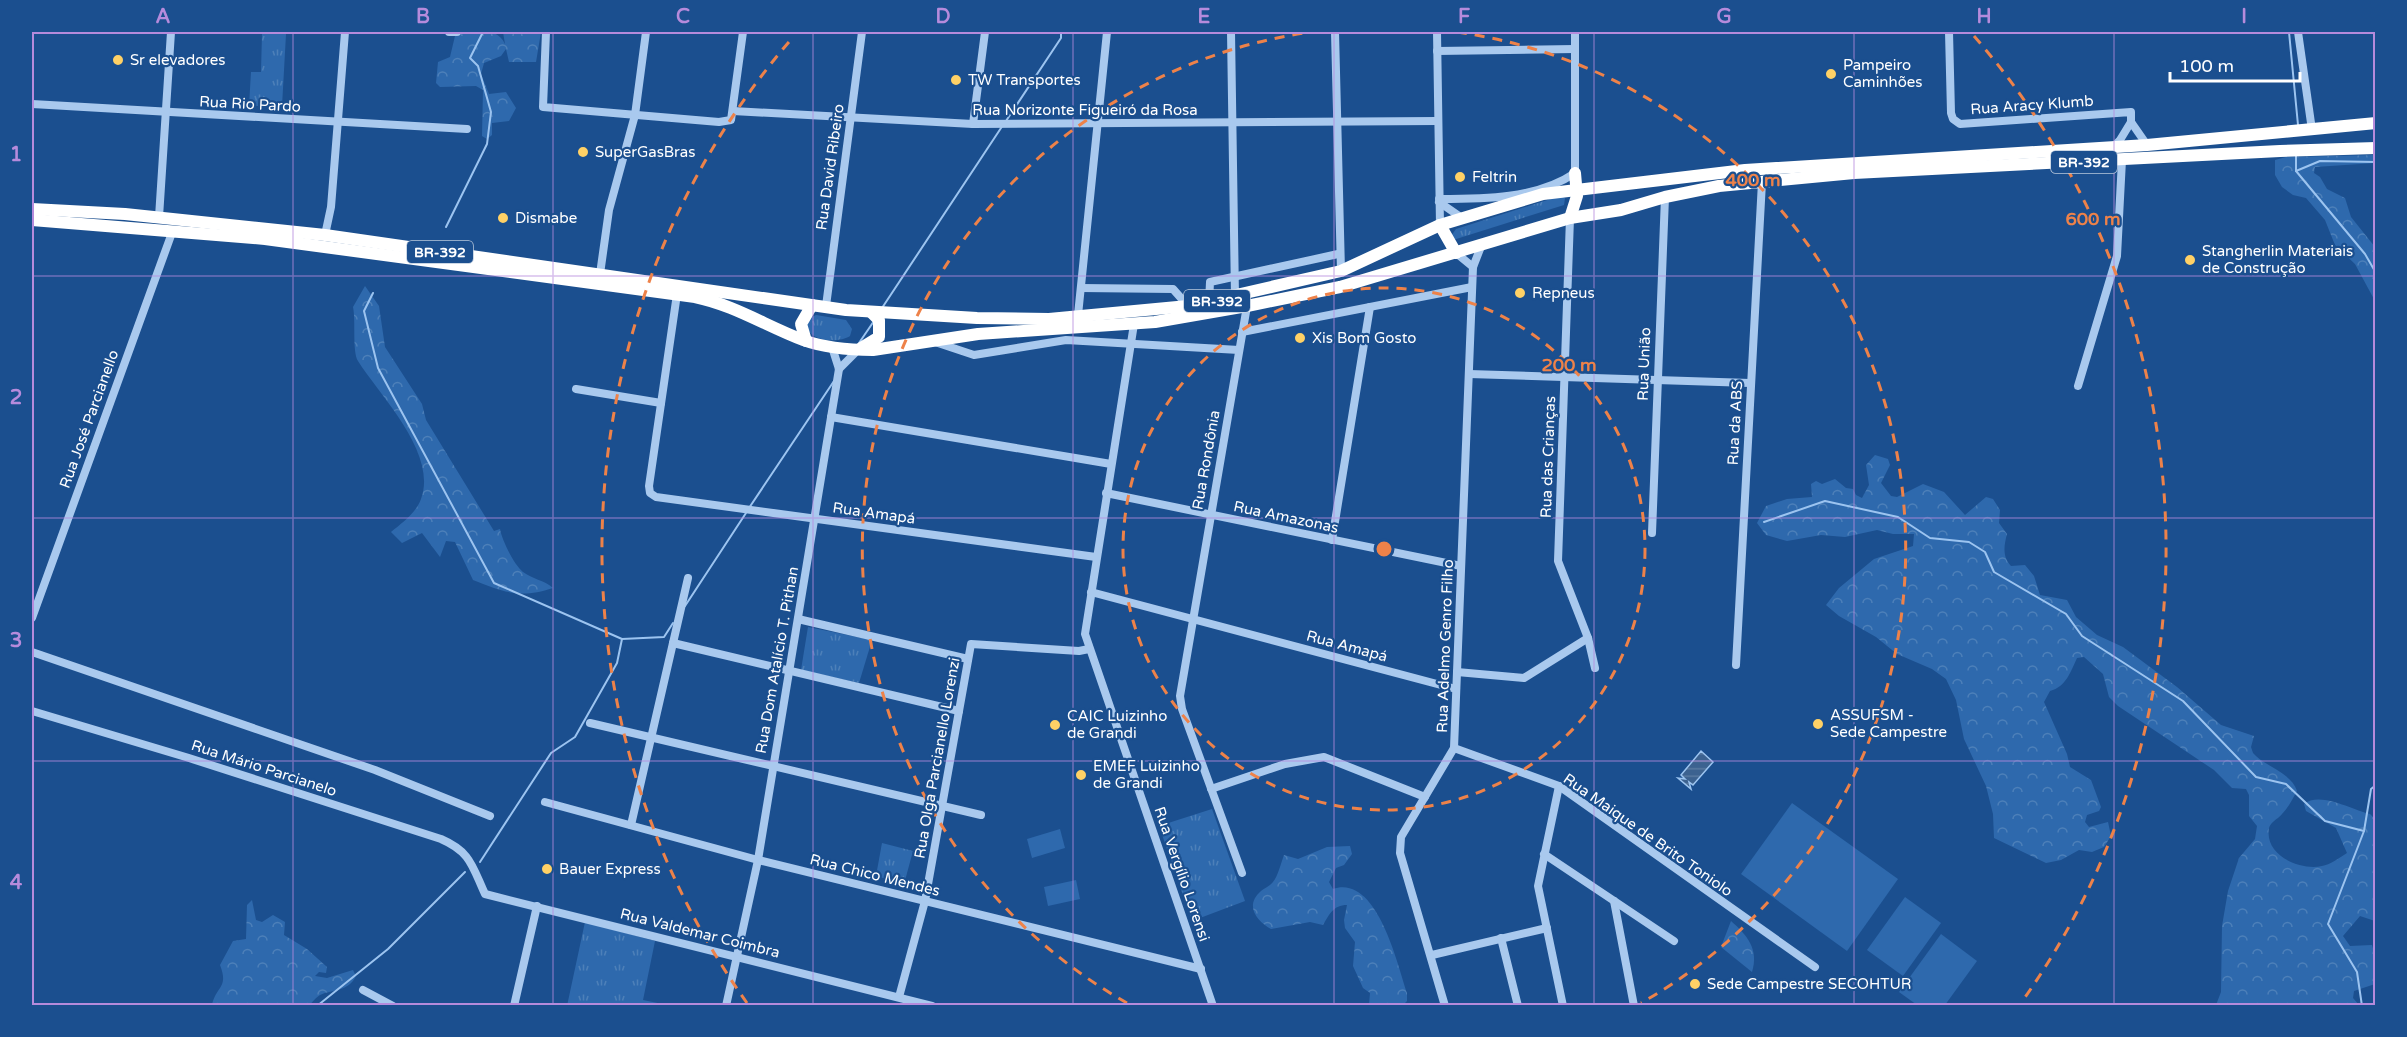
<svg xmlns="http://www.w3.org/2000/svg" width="2407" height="1037" font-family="'Varela Round',sans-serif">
  <defs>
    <pattern id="grass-tufts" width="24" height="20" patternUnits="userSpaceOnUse" patternTransform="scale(1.5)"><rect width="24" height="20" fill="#2e69ad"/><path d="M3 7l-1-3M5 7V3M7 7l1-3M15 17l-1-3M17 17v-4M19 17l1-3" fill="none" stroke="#4d80b9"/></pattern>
    <pattern id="forest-crowns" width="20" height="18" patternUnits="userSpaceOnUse" patternTransform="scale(1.5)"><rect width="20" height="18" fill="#2e69ad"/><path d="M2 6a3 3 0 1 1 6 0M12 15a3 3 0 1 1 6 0" fill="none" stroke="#4d80b9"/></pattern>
    <pattern id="water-rules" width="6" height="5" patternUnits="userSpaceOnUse" patternTransform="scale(1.5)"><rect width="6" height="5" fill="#3c6290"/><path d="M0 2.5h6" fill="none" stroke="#597aa1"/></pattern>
  </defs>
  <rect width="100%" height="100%" fill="#1b4f8f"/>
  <g fill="url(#grass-tufts)">
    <polygon points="262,34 286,34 282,106 249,106 251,72 261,72"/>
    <polygon points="1560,196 1565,198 1564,205 1453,240 1451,236 1456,229"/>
    <path d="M816 315 846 320 852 329 850 336C838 344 801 342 808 319Z"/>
    <polygon points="808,627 872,640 859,683 801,670"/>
    <polygon points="1212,809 1245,901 1192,921 1159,826"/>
    <polygon points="882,843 913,851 904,884 876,876"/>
    <polygon points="585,922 655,941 643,1000 667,1005 567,1006"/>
  </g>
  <g fill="url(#forest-crowns)">
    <path d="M463 32C479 32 497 27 505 44L503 32H541L536 62H509L506 49 501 56 484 63 481 74 489 94 506 92 516 108 509 121 492 123V135L487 139 482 136 483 90 476 86 440 87 436 83 438 62 450 57 455 36Z"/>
    <polygon points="2375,155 2375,163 2315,167 2314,173 2320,177 2327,189 2345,198 2351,217 2375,247 2375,301 2355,264 2335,245 2325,220 2306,198 2293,195 2282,187 2275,175 2275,160 2286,157"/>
    <path d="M365 286 379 306 385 347 422 404 426 420 494 531 500 529C502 540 514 565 523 572 532 579 544 580 553 588 520 599 503 592 473 580L455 542 446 541 440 557 422 533 402 543 391 532C402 523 416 513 421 499 438 453 380 396 358 361 352 351 356 321 353 307Z"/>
    <path d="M1875 455 1888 459 1890 465 1881 483 1891 496 1897 497 1923 484 1944 492 1965 515 1986 497 1993 499 2000 510 1999 523 2007 534C2004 545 2002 557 2011 566L2025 565 2034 576 2040 595 2067 600 2076 617 2097 635 2123 647 2177 687 2221 725 2254 736 2251 747 2253 753C2265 767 2291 772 2297 791 2291 802 2287 810 2278 818 2275 820 2270 824 2269 828 2264 856 2301 871 2322 866 2330 865 2339 858 2347 853L2336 828 2306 811 2304 804C2320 791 2352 810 2370 814L2375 819V921L2360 916 2343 936 2350 946 2372 945 2375 956V984L2354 991 2353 998 2359 1005H2216L2221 992 2222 926 2228 891 2239 858 2255 839 2257 826 2249 816V795L2246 789 2232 788 2214 770 2118 706 2109 697 2103 674 2084 657 2077 658C2071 671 2066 687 2050 691L2044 702 2067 754 2070 767 2091 780 2101 807 2099 811 2087 815 2085 822 2089 827 2108 822 2111 836 2104 847 2092 852 2079 850 2061 860 2046 863 1994 838 1993 814 1986 786 1964 739 1956 700 1946 679 1932 669 1897 654 1876 637 1839 616 1826 605 1839 588 1874 559 1913 546 1914 534H1893L1877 530 1845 537 1821 535 1787 541 1766 535 1757 523 1766 506 1787 499 1812 497 1811 484 1816 481 1822 484 1835 479 1846 488 1853 489 1856 495 1862 498 1869 485 1866 465Z"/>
    <path d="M1350 846 1352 854 1344 865 1336 868 1329 882 1333 889C1377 874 1397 963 1407 993V1001L1403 1005H1369L1370 993 1363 988 1353 966 1355 942 1345 928 1344 920 1347 905C1333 905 1329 915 1323 925L1310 922 1271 929C1257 921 1244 906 1261 891 1264 888 1270 886 1273 882 1278 876 1281 863 1284 855L1298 859 1327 847Z"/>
    <path d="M252 900 256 920 262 922 273 915 285 922 284 935 307 949 327 967 326 973 319 972 315 976 327 978 353 970 356 976C348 992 333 989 320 995 316 997 312 1003 309 1005H212C216 986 229 988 220 965L233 941 246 939 247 905Z"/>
    <path d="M1731 921C1747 935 1759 949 1752 972L1721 947Z"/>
  </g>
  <g fill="#2e69ad">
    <polygon points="1792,803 1898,879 1847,951 1741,874"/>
    <polygon points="1060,829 1065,848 1032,858 1027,839"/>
    <polygon points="1076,880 1080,899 1048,906 1044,887"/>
    <polygon points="1905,897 1941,923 1903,976 1867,950"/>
    <polygon points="1941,934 1977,961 1945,1005 1917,1005 1899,992"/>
  </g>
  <polygon fill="url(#water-rules)" stroke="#9cc4f0" stroke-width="1.5" points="1701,751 1713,762 1693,785 1689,782 1691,789 1678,778 1685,779 1681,775"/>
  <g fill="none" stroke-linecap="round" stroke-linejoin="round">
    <g stroke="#9cc4f0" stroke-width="2">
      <polyline points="2289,32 2298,125"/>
      <polyline points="1006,121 1061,38 1061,32"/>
      <polyline points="2296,155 2296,171 2365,254 2376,273"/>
      <polyline points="2296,171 2320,161 2376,162"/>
      <polyline points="446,227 487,144 491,112 478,66 470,58 483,32"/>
      <polyline points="373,293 364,311 378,368 494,583 622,639 664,637 673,623"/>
      <polyline points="882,308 1003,125"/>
      <polyline points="859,343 874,321"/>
      <polyline points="749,508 834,381"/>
      <polyline points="1764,522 1825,501 1898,517 1930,538 1969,542 1985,552 1994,572 2066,614 2082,636 2183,701 2256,777 2286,784 2325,821 2364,831"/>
      <polyline points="685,606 746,513"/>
      <polyline points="480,862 551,753 575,737 617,663 622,639"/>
      <polyline points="317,1006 388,949 465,872"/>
      <polyline points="2362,1006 2357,972 2328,924 2364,831 2371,789 2376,785"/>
    </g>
    <g stroke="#a9c9ee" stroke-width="8">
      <polyline points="449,32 457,32"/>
      <polyline points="546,32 543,107 719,122 731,120 743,32"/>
      <polyline points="1231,32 1235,297"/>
      <polyline points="1335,32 1341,271"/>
      <polyline points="1437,32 1440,225"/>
      <polyline points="1949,32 1951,113 1953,119 1960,124 2131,112 2131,122 2147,145"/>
      <polyline points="2298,32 2312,130"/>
      <polyline points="1437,51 1575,49"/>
      <polyline points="32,104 467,129"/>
      <polyline points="733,111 973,124 1438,121"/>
      <polyline points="973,124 985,32"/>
      <polyline points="2112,148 2120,140 2131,122"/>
      <path d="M1439 199C1483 199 1537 199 1575 173V32"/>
      <polyline points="1439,202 1462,218"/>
      <polyline points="159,217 171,32"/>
      <polyline points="1570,218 1558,561 1588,638 1595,668"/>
      <polyline points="325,235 331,207 345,32"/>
      <polyline points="1456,253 1473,267"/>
      <polyline points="600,274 609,210 635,115 646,32"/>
      <polyline points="1081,288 1173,289 1188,306"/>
      <polyline points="677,294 649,486 650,493 656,497 1096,557"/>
      <polyline points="1209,303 1210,282 1338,254"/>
      <polyline points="826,306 862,32"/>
      <polyline points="1078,315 1107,32"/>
      <polyline points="1134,324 1085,634 1213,1006"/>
      <polyline points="1242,332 1472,287"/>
      <polyline points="935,342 974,355 1066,340 1239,350"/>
      <polyline points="839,369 858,350"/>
      <polyline points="1469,374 1750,383"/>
      <polyline points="2078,386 2117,256 2122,160"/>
      <polyline points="576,389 661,403"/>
      <polyline points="831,417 1111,464"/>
      <polyline points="1106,493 1461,566"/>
      <polyline points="1652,533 1665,197"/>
      <polyline points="1332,540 1370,307"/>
      <polyline points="1091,592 1456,689"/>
      <polyline points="32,618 173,230"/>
      <polyline points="798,619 968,659"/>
      <polyline points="673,643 959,711"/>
      <polyline points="32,652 375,770 490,816"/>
      <polyline points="1736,665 1762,182"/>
      <polyline points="1457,672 1524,678 1588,638"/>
      <path d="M32 711 189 758 441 839C471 852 472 866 485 894L932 1006"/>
      <polyline points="590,723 981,815"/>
      <polyline points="1454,748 1559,786 1815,967"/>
      <polyline points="1559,786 1538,886 1563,1006"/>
      <polyline points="1211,789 1285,764 1324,757 1425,797"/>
      <polyline points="545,802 758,860 1201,969"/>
      <polyline points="631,825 688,578"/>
      <polyline points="1544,854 1674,941"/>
      <polyline points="1242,873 1182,709 1180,696 1247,306"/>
      <polyline points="1614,901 1634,1006"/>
      <polyline points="1501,938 1518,1006"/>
      <polyline points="1432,955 1547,928"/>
      <polyline points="363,990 393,1006"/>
      <polyline points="899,997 925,901 971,644 1079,651 1089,649"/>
      <polyline points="514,1006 537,906"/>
      <polyline points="726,1006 758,860 839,369 832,347"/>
      <polyline points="1445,1006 1400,853 1401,837 1454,748 1473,267 1482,244"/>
    </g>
    <g stroke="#fff" stroke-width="12">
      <polyline points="32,209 125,214 325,235 846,310 977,318 1049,319 1188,306 1341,271 1440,225 1543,194 1745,170 2147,145 2376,123"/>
      <polyline points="1570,218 1577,196 1575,173"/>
      <path d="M32 220 265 239 695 297C734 305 766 326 803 340 825 348 850 350 873 350L978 334 1155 322 1247 306 1340 287 1570 218 1621 210 1665 197 1719 186 1854 173 2280 151 2376 148"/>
      <polyline points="1440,225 1456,253"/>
      <polyline points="806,341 801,324 812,305"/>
      <polyline points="861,348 879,337 879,320 871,312"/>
    </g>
  </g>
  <path fill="none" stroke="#b68bdc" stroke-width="1.5" stroke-opacity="0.55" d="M293 32V1006M553 32V1006M813 32V1006M1073 32V1006M1334 32V1006M1594 32V1006M1854 32V1006M2114 32V1006M32 276H2376M32 518H2376M32 761H2376"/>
  <g fill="none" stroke="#ee8249" stroke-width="3" stroke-dasharray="10 8">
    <circle cx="1384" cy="549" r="261"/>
    <path d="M1127 1003A522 522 0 0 1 1311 32M1457 32A522 522 0 0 1 1641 1003"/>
    <path d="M747 1003A782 782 0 0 1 794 36M1974 36A782 782 0 0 1 2021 1003"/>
  </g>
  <g fill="#ffd166" stroke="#1b4f8f" stroke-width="2">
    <circle cx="118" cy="60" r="6"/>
    <circle cx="1831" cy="74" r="6"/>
    <circle cx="956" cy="80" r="6"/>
    <circle cx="583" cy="152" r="6"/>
    <circle cx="1460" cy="177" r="6"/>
    <circle cx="503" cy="218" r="6"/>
    <circle cx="2190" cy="260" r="6"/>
    <circle cx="1520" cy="293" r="6"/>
    <circle cx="1300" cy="338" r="6"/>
    <circle cx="1818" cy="724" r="6"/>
    <circle cx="1055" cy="725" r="6"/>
    <circle cx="1081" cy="775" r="6"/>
    <circle cx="547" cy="869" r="6"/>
    <circle cx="1695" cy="984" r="6"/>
  </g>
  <g text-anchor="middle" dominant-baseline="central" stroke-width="4.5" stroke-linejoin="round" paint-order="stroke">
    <g fill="#1b4f8f" stroke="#bbcadd" stroke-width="1.5">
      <rect x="2051" y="151" width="66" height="22" rx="4.5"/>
      <rect x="407" y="241" width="66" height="22" rx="4.5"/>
      <rect x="1184" y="290" width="66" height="22" rx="4.5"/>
    </g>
    <g font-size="14" font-weight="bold" fill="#fff">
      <text x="2084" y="162">BR-392</text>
      <text x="440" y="252">BR-392</text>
      <text x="1217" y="301">BR-392</text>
    </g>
    <g font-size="15" fill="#fff" stroke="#1b4f8f" text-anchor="start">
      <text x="130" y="60">Sr elevadores</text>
      <text x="1843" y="65">Pampeiro<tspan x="1843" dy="17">Caminhões</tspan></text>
      <text x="968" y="80">TW Transportes</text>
      <text x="595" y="152">SuperGasBras</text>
      <text x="1472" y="177">Feltrin</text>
      <text x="515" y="218">Dismabe</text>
      <text x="2202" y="251">Stangherlin Materiais<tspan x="2202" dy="17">de Construção</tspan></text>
      <text x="1532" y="293">Repneus</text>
      <text x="1312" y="338">Xis Bom Gosto</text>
      <text x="1830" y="715">ASSUFSM -<tspan x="1830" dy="17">Sede Campestre</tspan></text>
      <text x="1067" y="716">CAIC Luizinho<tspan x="1067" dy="17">de Grandi</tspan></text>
      <text x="1093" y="766">EMEF Luizinho<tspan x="1093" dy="17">de Grandi</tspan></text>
      <text x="559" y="869">Bauer Express</text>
      <text x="1707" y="984">Sede Campestre SECOHTUR</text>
    </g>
    <g font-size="15" fill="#fff" stroke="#1b4f8f">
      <text transform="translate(250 104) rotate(3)">Rua Rio Pardo</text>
      <text transform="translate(2032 105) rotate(-4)">Rua Aracy Klumb</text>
      <text x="1085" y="110">Rua Norizonte Figueiró da Rosa</text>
      <text transform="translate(830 167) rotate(-82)">Rua David Ribeiro</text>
      <text transform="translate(1644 364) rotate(-88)">Rua União</text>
      <text transform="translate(89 419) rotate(-70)">Rua José Parcianello</text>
      <text transform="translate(1735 423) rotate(-87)">Rua da ABS</text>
      <text transform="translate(1548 457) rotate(-88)">Rua das Crianças</text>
      <text transform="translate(1206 460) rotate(-80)">Rua Rondônia</text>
      <text transform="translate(874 513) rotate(8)">Rua Amapá</text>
      <text transform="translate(1286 517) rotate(12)">Rua Amazonas</text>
      <text transform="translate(1347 646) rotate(15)">Rua Amapá</text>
      <text transform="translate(1445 646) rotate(-88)">Rua Adelmo Genro Filho</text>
      <text transform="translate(777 660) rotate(-80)">Rua Dom Atalício T. Pithan</text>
      <text transform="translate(937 758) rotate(-80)">Rua Olga Parcianello Lorenzi</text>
      <text transform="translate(264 768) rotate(18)">Rua Mário Parcianelo</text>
      <text transform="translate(1648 835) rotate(35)">Rua Maique de Brito Toniolo</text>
      <text transform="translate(1182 874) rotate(71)">Rua Vergílio Lorensi</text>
      <text transform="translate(875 875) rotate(14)">Rua Chico Mendes</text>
      <text transform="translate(700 933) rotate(14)">Rua Valdemar Coimbra</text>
    </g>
  </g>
  <circle cx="1384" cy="549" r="9" fill="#ee8249" stroke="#1b4f8f" stroke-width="3"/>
  <g font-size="18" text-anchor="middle" font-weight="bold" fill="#ee8249" stroke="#1b4f8f" stroke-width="4.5" stroke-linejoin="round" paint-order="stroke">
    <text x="1753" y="186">400 m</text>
    <text x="2093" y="225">600 m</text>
    <text x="1569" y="371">200 m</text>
  </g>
  <rect width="2407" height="1037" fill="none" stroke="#1b4f8f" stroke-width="66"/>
  <path d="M2170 72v9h130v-9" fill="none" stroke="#ffffff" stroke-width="3"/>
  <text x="2179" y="72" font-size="18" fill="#ffffff" stroke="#1b4f8f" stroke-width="4.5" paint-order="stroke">100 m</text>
  <rect x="33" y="33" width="2341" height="971" fill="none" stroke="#b68bdc" stroke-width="2"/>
  <g font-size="20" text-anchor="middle" font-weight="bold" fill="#b68bdc">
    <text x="163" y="23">A</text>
    <text x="423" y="23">B</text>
    <text x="683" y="23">C</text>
    <text x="943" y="23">D</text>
    <text x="1204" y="23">E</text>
    <text x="1464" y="23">F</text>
    <text x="1724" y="23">G</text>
    <text x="1984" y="23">H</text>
    <text x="2244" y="23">I</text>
    <text x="16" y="161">1</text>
    <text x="16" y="404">2</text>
    <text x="16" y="647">3</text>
    <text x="16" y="889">4</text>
  </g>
</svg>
